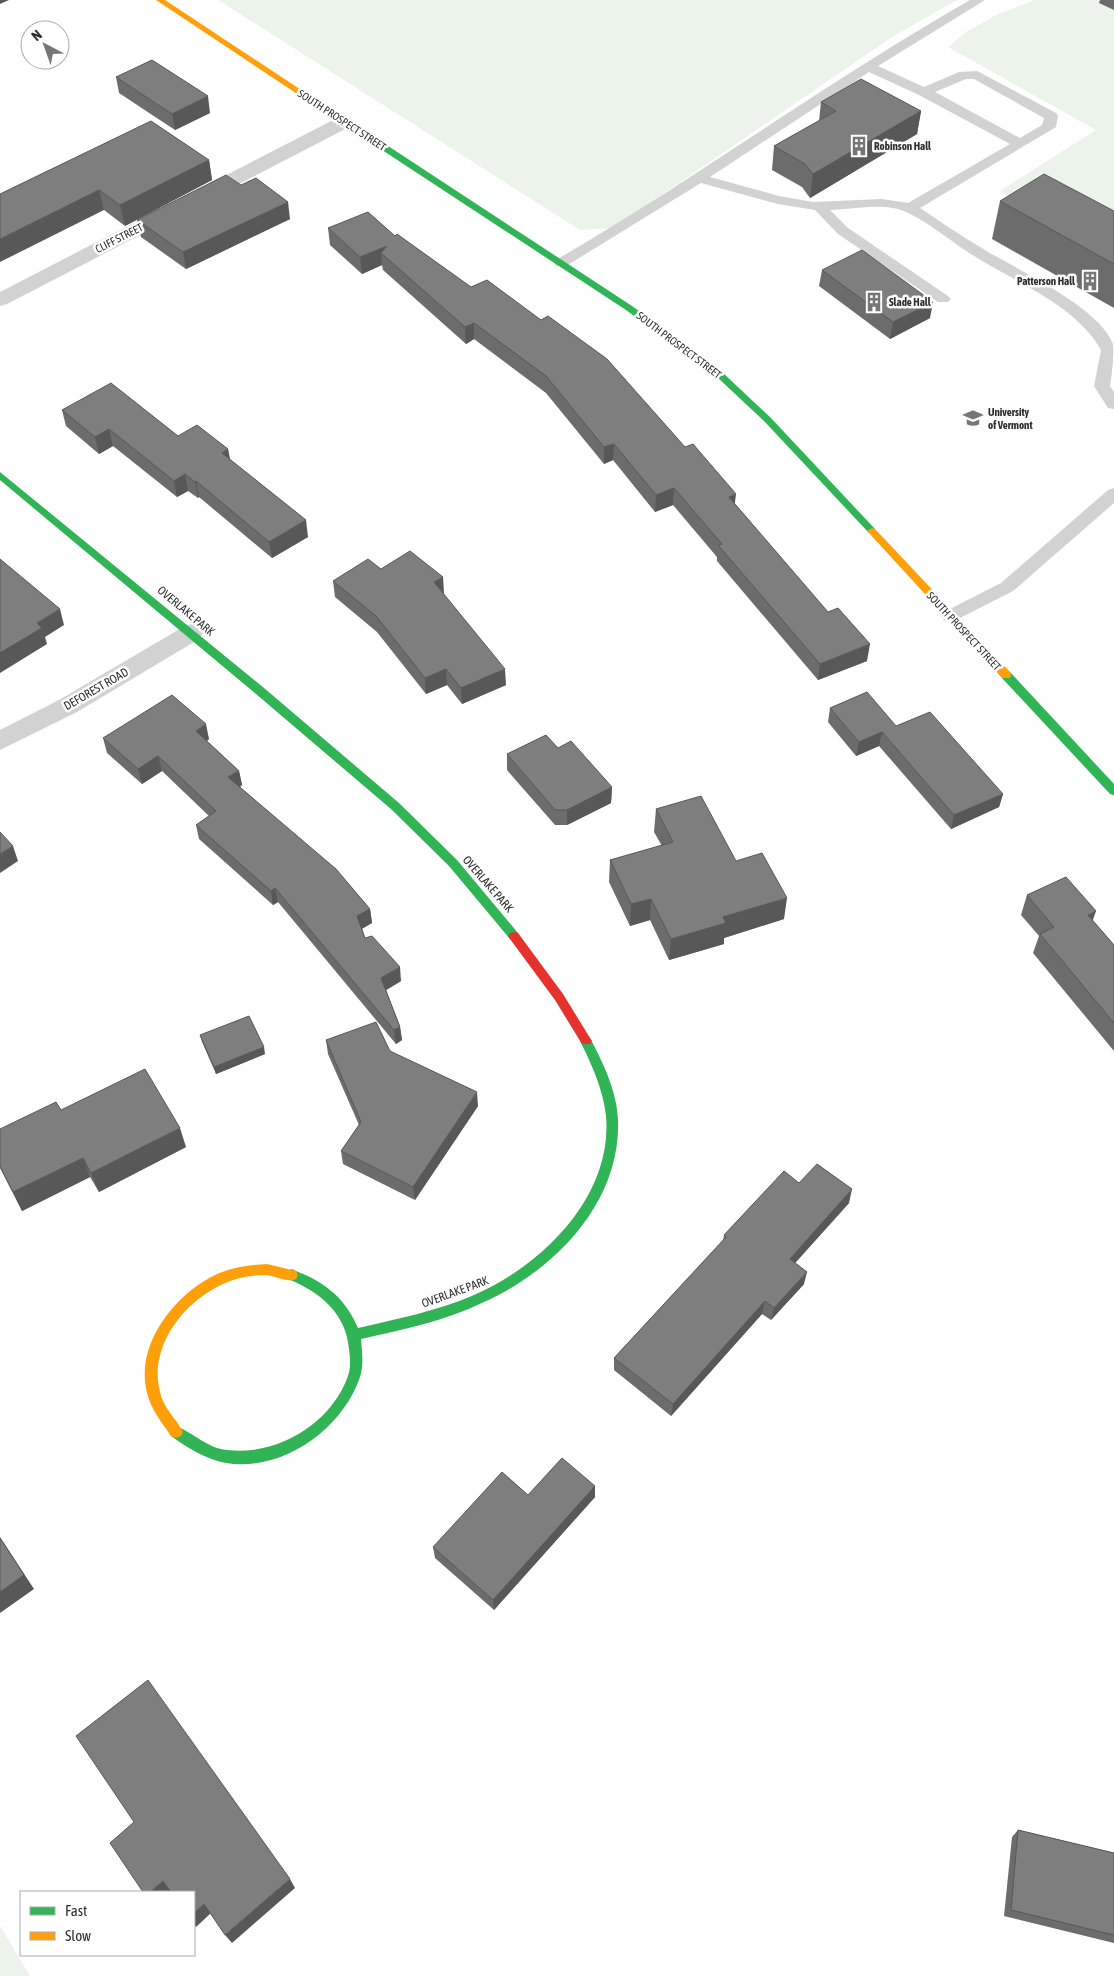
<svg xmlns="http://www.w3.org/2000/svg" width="1114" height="1976" font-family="'Asap Condensed',sans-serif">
  <rect width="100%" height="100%" fill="#fff"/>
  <g fill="#ebf3eb">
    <polygon points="218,0 957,0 892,37 613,228 580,230"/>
    <polygon points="1035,0 1114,0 1114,254 1000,191 1096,130 948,47 966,32 998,14"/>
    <polygon points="0,1926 30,1976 0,1976"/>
  </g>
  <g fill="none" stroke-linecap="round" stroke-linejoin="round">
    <g fill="#d2d2d2" fill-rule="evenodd">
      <path d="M970 0H985L878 66 924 87 959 72 977 71 1056 113 1058 116 1056 127 920 208C941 222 963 237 985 250 1018 270 1100 308 1113 344 1114 356 1112 374 1110 386L1114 392V409L1108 408 1094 386 1101 350C1076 305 1017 283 974 256 953 243 927 221 906 212 885 202 854 209 830 210L848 228 948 296 951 299 948 302H938L838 234 815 210 778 204 701 183 566 266H556L554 263 556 260C697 178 828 81 970 0ZM869 72 919 95 1010 144 908 203 882 199 813 202 779 196 710 177ZM966 79H974L1044 118 1042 125 1020 138 935 92Z"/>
      <polygon points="1114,488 1114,503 1013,591 956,620 950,622 944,620 941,616 944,612 1001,583 1108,490"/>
    </g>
    <g fill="#d2d2d2" fill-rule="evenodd">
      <polygon points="344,116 351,118 353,122 351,126 7,304 0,306 0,292 337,118"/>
      <polygon points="191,624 199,627 203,633 199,639 77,712 0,750 0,730 59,700 183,627"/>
    </g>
    <g fill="#30b455" fill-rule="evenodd">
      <polygon points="344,121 350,121 632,306 723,373 770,417 875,529 875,533 869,533 764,421 717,377 626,310 344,125"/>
      <polygon points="0,472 264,688 399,803 457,860 518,933 520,936 518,939 510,939 449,866 391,809 256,694 0,480"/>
      <polygon points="1006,671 1010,672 1114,784 1114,795 1110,794 1002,678 1001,675 1002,672"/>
      <path d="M586 1036 590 1038C603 1063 617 1091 618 1120 621 1202 555 1270 484 1302 445 1321 402 1330 361 1339 362 1351 364 1365 360 1377 342 1430 282 1472 226 1463 205 1459 188 1448 171 1436L169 1432 171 1428 176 1426C194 1433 207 1448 227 1450 277 1456 331 1424 348 1376 351 1367 350 1357 349 1349 346 1313 320 1292 288 1279L286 1275 288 1271 292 1269 296 1271C325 1282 346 1299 358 1328 397 1319 437 1311 474 1295 543 1265 613 1196 606 1116 603 1089 592 1065 580 1041L582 1038Z"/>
    </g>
    <g fill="#ff9f0a" fill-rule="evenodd">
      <polygon points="156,0 165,0 351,123 344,125"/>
      <polygon points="872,528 875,529 1010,672 1011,675 1010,678 1002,678 869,533 867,531"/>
      <path d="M267 1264 296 1271 298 1275 296 1279C287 1283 276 1276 267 1275 259 1275 247 1276 240 1278 193 1290 147 1341 160 1392 163 1408 176 1418 183 1432L181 1436 176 1438 171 1436C162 1423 151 1409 147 1393 135 1346 172 1298 211 1277 228 1268 247 1265 267 1264Z"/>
    </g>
    <polygon fill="#e5322d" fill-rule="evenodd" points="514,932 518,933 563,994 590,1038 592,1041 590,1044 582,1044 555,1000 510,939 508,936 510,933"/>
  </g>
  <g fill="#6c6c6c">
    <polygon points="1100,0 1114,0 1114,10 1099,3"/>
    <polygon points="116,77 210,113 175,130 119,93"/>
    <polygon points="821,102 921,111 917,134 810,198 802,187 772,170 774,146 819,121"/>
    <polygon points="209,160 212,180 125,226 104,210 0,194"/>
    <polygon points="1000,201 1114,211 1114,308 992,239"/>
    <polygon points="290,219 186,269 141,237 137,220"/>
    <polygon points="328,228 395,236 735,504 867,661 818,680 717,561 717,557 673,505 655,512 613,460 604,464 546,393 474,339 466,344 383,270 382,265 362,274 330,245"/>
    <polygon points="822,270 930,318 890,339 819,286"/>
    <polygon points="62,410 228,449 230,460 308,537 272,558 199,497 198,498 188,491 177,497 113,446 99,454 66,426"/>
    <polygon points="381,569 444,593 443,594 506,685 462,704 447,685 426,694 377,632 335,597 333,581"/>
    <polygon points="830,708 896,726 1003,794 999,807 951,829 879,746 856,756 828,722"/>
    <polygon points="103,738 209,739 207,741 239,771 242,785 240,787 370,909 372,923 362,929 365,938 401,981 386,990 400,1027 402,1040 396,1044 278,902 273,905 199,839 196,825 209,816 162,771 142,784 107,753"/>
    <polygon points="558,748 612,787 611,803 567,825 555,825 507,770 507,754"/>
    <polygon points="656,809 736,861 784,919 724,938 724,944 669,960 650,920 630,926 609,882 610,860 662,846 654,832"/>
    <polygon points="1027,895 1093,921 1114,945 1114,1051 1033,953 1039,936 1021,915"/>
    <polygon points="200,1035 265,1054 216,1074 202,1042"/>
    <polygon points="326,1040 390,1051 478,1106 415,1200 343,1164 341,1151 359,1125 328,1054"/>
    <polygon points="61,1110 186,1147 99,1192 90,1177 22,1211 0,1168 0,1129"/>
    <polygon points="799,1183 849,1203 795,1263 804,1284 771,1320 762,1314 671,1416 614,1370 614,1358 723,1241 724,1235"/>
    <polygon points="595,1486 595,1497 494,1610 435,1558 433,1547 528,1495"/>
    <polygon points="1018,1830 1114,1853 1114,1943 1004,1916 1012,1837"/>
  </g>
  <g fill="#585858">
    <polygon points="0,0 9,0 0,4"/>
    <polygon points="208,96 210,113 175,130 172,114"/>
    <polygon points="921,111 917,134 810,198 813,174"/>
    <polygon points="209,160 212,180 125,226 120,205"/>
    <polygon points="99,190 104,210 0,262 0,239"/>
    <polygon points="288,202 290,219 186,269 183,252"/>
    <polygon points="387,246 381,253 382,265 362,274 360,257"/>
    <polygon points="933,302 930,318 890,339 893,322"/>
    <polygon points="474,323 474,339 466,344 465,327"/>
    <polygon points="109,429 113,446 99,454 95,437"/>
    <polygon points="614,444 613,460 604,464 604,447"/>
    <polygon points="228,449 231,465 222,453"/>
    <polygon points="185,474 188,491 177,497 174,481"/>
    <polygon points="196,481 199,497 198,498 195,482"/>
    <polygon points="674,488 673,505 655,512 656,495"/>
    <polygon points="736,494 734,510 729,497"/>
    <polygon points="306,520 308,537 272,558 269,542"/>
    <polygon points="443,577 444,593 435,599 434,582"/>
    <polygon points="60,609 64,625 45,637 47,644 0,673 0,653 37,623"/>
    <polygon points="870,644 867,661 818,680 820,664"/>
    <polygon points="446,669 447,685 426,694 425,678"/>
    <polygon points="505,669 506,685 462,704 461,688"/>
    <polygon points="206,724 209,739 199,746 196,731"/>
    <polygon points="882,732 879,746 856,756 859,742"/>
    <polygon points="158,756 162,771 142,784 138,769"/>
    <polygon points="239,771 242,785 231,792 228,777"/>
    <polygon points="612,787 611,803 567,825 567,810"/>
    <polygon points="1003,794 999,807 951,829 954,815"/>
    <polygon points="13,846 18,861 0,873 0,854"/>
    <polygon points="275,888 278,902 273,905 271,891"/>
    <polygon points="787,898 784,919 724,938 724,944 669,960 671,939 723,917"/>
    <polygon points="651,899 650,920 630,926 631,904"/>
    <polygon points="370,909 372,923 359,930 357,916"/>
    <polygon points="1096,911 1089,931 1088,915"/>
    <polygon points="400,967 401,981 383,992 381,978"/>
    <polygon points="400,1027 402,1040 396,1044 394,1030"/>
    <polygon points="264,1047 265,1054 216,1074 214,1067"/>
    <polygon points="477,1092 478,1106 415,1200 413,1187"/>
    <polygon points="180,1128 186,1147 99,1192 91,1173"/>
    <polygon points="83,1158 90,1177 22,1211 13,1192"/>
    <polygon points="852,1189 849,1203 787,1272 790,1259"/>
    <polygon points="807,1272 804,1284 771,1320 774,1308"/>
    <polygon points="765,1301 762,1314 671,1416 673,1404"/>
    <polygon points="595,1486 595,1497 494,1610 493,1600"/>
    <polygon points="0,1537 34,1589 0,1613"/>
    <polygon points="290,1879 295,1888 232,1943 225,1935"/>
    <polygon points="163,1881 171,1890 169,1892 150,1892"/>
    <polygon points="204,1904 211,1913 196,1927 194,1924 194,1913"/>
  </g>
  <g fill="#7e7e7e" stroke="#585858">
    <polygon points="152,60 208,96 172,114 116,77"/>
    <polygon points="861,79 921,111 813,174 805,164 774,146 836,111 821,102"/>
    <polygon points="151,121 209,160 120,205 99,190 0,239 0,194"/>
    <polygon points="1044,174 1114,211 1114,264 1000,201"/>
    <polygon points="226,175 241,185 256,178 288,202 183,252 137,220"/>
    <polygon points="368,212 395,236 397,234 471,287 487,280 541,320 548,316 607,359 685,447 693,444 736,494 729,497 828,612 838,608 870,644 820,664 718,545 722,544 674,488 656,495 614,444 604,447 546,376 474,323 465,327 381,253 387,246 360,257 328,228"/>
    <polygon points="862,250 933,302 893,322 822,270"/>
    <polygon points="111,383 178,436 197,425 228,449 222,453 306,520 269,542 196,481 195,482 185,474 174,481 109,429 95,437 62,410"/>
    <polygon points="410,551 443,577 434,582 505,669 461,688 446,669 425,678 376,616 333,581 368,559 381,569"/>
    <polygon points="0,559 60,609 37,623 42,628 0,653"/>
    <polygon points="867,692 896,726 930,712 1003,794 954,815 882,732 859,742 830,708"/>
    <polygon points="172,695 206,724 196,731 239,771 228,777 336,869 370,909 357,916 365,938 372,936 400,967 381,978 400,1027 394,1030 275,888 271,891 196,825 216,811 158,756 138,769 103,738"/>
    <polygon points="546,735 558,748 571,741 612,787 567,810 555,810 507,754"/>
    <polygon points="701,796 736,861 762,853 787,898 723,917 726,923 671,939 651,899 631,904 610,860 673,842 656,809"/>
    <polygon points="0,832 13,846 0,854"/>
    <polygon points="1066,877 1096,911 1088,915 1114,945 1114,1023 1040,934 1054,927 1027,895"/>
    <polygon points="249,1016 264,1047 214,1067 200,1035"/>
    <polygon points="376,1022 390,1051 477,1092 413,1187 341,1151 361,1122 326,1040"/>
    <polygon points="145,1069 180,1128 91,1173 83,1158 13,1192 0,1166 0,1129 56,1102 61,1110"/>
    <polygon points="817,1164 852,1189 790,1259 807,1272 774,1308 765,1301 673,1404 614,1358 726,1237 724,1235 784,1171 799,1183"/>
    <polygon points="562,1458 595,1486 493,1600 433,1547 502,1472 528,1495"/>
    <polygon points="0,1538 24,1575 0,1592"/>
    <polygon points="148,1680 290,1879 225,1935 204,1904 194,1913 194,1892 171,1892 163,1881 150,1892 143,1892 110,1843 134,1822 76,1736"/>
    <polygon points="1018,1830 1114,1853 1114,1935 1011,1910"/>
  </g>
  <defs>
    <symbol id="building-bare" viewBox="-9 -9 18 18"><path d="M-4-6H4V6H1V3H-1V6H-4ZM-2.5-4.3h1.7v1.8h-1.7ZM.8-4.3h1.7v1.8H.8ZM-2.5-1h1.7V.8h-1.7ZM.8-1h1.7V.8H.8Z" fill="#767676" stroke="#fff" stroke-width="2.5" paint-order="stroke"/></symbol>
    <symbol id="university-bare" viewBox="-9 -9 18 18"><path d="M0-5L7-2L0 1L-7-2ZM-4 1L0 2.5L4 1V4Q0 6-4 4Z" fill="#767676" stroke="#fff" stroke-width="2.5" paint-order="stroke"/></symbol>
  </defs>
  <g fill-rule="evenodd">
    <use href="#building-bare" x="845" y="132" width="28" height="28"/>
    <use href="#building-bare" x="1076" y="267" width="28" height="28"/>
    <use href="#building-bare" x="860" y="288" width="28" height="28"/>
    <use href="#university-bare" x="959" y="404" width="28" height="28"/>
  </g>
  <g text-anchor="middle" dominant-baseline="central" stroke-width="5" stroke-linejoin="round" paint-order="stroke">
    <g font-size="11" fill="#2d2d2d" stroke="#fff">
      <text transform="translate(342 120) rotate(33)">SOUTH PROSPECT STREET</text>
      <text transform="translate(119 238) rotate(-27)">CLIFF STREET</text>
      <text transform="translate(679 345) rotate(37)">SOUTH PROSPECT STREET</text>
      <text transform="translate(964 631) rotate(47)">SOUTH PROSPECT STREET</text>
    </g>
    <g font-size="11" font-weight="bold" fill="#2d2d2d" stroke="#fff" text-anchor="start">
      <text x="874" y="146">Robinson Hall</text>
      <text x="1075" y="281" text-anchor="end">Patterson Hall</text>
      <text x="889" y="302">Slade Hall</text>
      <text x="988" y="412">University<tspan x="988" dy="13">of Vermont</tspan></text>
    </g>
    <g font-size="12" fill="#2d2d2d" stroke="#fff">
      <text transform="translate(186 611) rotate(40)">OVERLAKE PARK</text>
      <text transform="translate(96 689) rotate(-30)">DEFOREST ROAD</text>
      <text transform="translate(488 884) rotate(49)">OVERLAKE PARK</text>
      <text transform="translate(455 1292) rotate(-20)">OVERLAKE PARK</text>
    </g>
  </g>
  <rect x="20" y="1891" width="175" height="65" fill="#ffffff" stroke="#ababab"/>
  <rect x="30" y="1907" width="25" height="8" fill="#30b455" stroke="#ababab"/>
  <text x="65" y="1916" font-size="15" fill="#2d2d2d">Fast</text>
  <rect x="30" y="1932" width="25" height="8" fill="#ff9f0a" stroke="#ababab"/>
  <text x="65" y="1941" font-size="15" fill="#2d2d2d">Slow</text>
  <g transform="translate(45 45) rotate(319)"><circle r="24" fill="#ffffff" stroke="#ababab"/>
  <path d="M0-4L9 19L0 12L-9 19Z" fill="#767676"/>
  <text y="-8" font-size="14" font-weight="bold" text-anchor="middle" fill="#2d2d2d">N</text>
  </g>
</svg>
